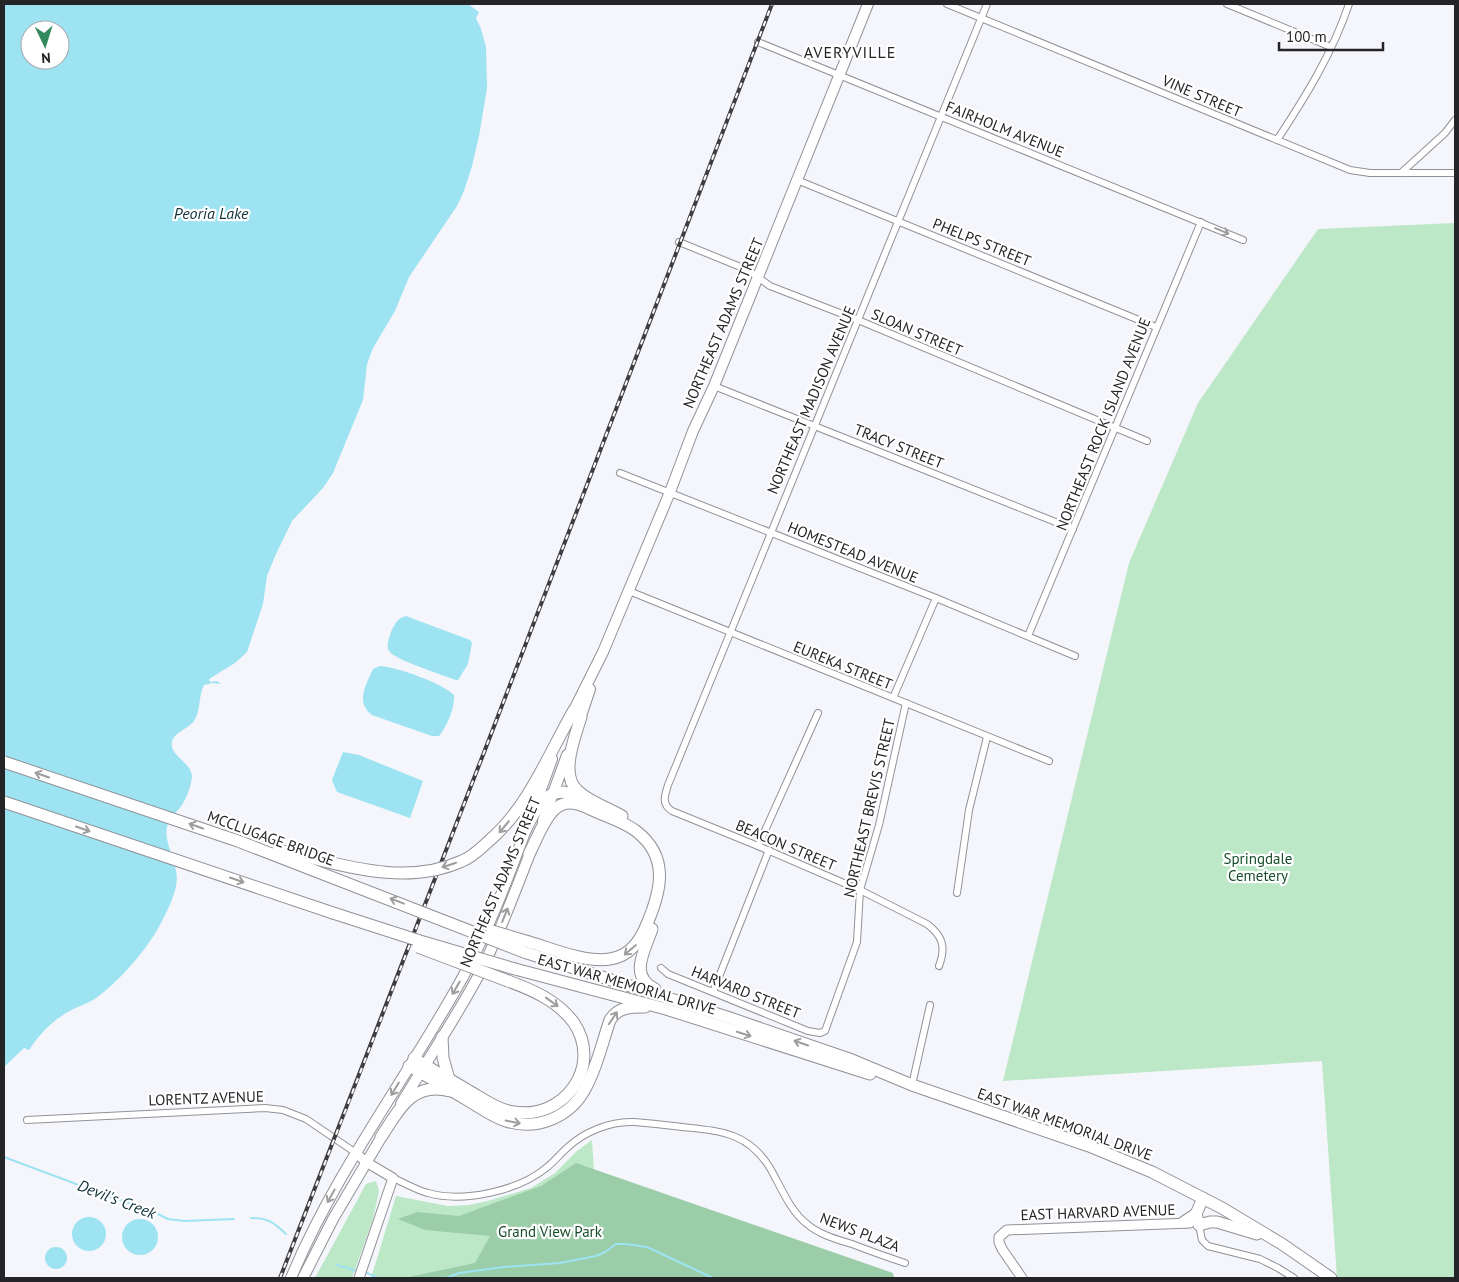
<svg xmlns="http://www.w3.org/2000/svg" width="1459" height="1282" font-family="'PT Sans',sans-serif">
  <rect width="100%" height="100%" fill="#f5f5fc"/>
  <g fill="#bde8c8">
    <polygon points="1455,223 1455,1278 1337,1278 1322,1061 1003,1081 1129,563 1198,403 1318,229"/>
    <polygon points="592,1140 598,1233 726,1278 371,1278 396,1196 448,1206 469,1205 488,1201 531,1188 555,1173 577,1151"/>
    <polygon points="376,1181 379,1191 373,1219 352,1278 315,1278 366,1184"/>
  </g>
  <polygon fill="#9ccda9" points="576,1163 893,1273 894,1278 404,1278 475,1263 490,1236 425,1230 398,1219 417,1212 459,1216 541,1186"/>
  <g fill="#9de3f2" fill-rule="evenodd">
    <path d="M4 4H468L479 12 476 18 481 29 486 47 487 88 479 136 472 166 464 191 457 206 409 277 395 311 373 348 367 364 363 400 333 473 323 488 292 521 276 554 267 576 263 604 247 652 235 663 209 679 210 682 217 681 221 684 212 683 204 685C198 697 201 710 194 721 188 729 174 732 172 742 169 756 192 762 192 777 191 786 187 797 182 805 177 812 169 818 167 827 164 841 174 857 176 871 180 886 169 907 162 921 150 946 117 985 93 1000 84 1005 74 1008 66 1013 50 1023 39 1035 29 1050L24 1048 4 1067ZM30 30H60V60H30Z"/>
    <path d="M406 616 470 640 472 643 468 664 458 680H456C443 675 395 660 389 651 386 645 389 638 391 632 395 624 397 618 406 616Z"/>
    <path d="M380 666C397 667 442 683 454 695 455 708 447 726 439 736H432L372 715C355 702 366 685 373 669Z"/>
    <polygon points="343,752 359,755 423,781 410,818 337,792 332,780"/>
    <circle cx="89" cy="1234" r="17"/>
    <circle cx="140" cy="1237" r="18"/>
    <circle cx="56" cy="1258" r="11"/>
  </g>
  <g fill="none" stroke-linecap="round" stroke-linejoin="round">
    <g stroke="#9de3f2" stroke-width="2">
      <polyline points="4,1157 71,1182 100,1194 146,1208 168,1219 184,1221 234,1219"/>
      <path d="M251 1218C269 1218 274 1223 286 1234"/>
      <polyline points="337,1265 357,1271"/>
      <polyline points="365,1272 378,1278"/>
      <polyline points="446,1278 459,1273 504,1267 560,1263 596,1256 605,1252 616,1244 626,1244 647,1247 713,1278"/>
    </g>
    <defs>
      <g id="street">
        <polyline points="947,4 1350,170 1370,173 1455,173"/>
        <polyline points="1227,4 1331,47"/>
        <polyline points="758,42 1243,240"/>
        <path d="M1277 140C1306 96 1332 54 1349 4"/>
        <polyline points="1401,173 1445,133 1455,120"/>
        <polyline points="797,180 1156,327"/>
        <polyline points="679,242 748,270 770,286 858,320 1147,441"/>
        <polyline points="714,386 1073,529"/>
        <polyline points="620,473 936,598 1075,656"/>
        <polyline points="629,591 1049,761"/>
        <polyline points="1028,636 1201,222"/>
        <polyline points="893,698 936,598"/>
        <polyline points="758,846 818,713"/>
        <polyline points="957,893 969,810 987,737"/>
        <path d="M939 966C946 947 943 936 927 924L860 890 758 846 672 811C661 804 665 795 668 785L987 4"/>
        <polyline points="661,968 668,974 808,1031 820,1033 825,1031 857,942 860,890 879,825 906,703"/>
        <polyline points="713,992 769,850"/>
        <polyline points="912,1085 930,1005"/>
        <polyline points="27,1120 265,1108 283,1110 306,1119 356,1153"/>
        <path d="M393 1178C405 1183 416 1190 428 1193 463 1203 518 1191 546 1168 554 1162 560 1154 568 1147 584 1132 611 1121 633 1122 650 1123 666 1125 682 1127 720 1131 748 1132 770 1168 781 1187 790 1211 807 1224 820 1235 836 1239 852 1244 870 1251 887 1257 905 1263"/>
        <polyline points="1199,1225 1202,1240 1208,1246 1260,1259 1278,1268 1294,1278"/>
      </g>
      <g id="secondary">
        <polyline points="356,1153 366,1162 393,1178 359,1278"/>
        <polyline points="1022,1278 1002,1249 999,1242 999,1237 1007,1230 1190,1223"/>
      </g>
      <g id="primary">
        <polyline points="571,716 603,652 670,492 693,431 714,386 868,4"/>
        <polyline points="578,725 590,689"/>
        <polyline points="533,811 552,759"/>
        <polyline points="543,821 567,755"/>
        <path d="M401 1104C428 1059 458 1015 482 969 501 930 516 889 532 848"/>
        <path d="M291 1278C336 1170 408 1077 464 975 490 927 509 875 528 824"/>
        <polyline points="303,1278 333,1219 385,1131"/>
      </g>
      <g id="highway">
        <path d="M581 717C575 737 559 775 578 791 590 802 608 808 622 816"/>
        <polyline points="4,802 333,913"/>
        <path d="M525 831C533 814 545 787 568 793 575 795 581 798 587 801"/>
        <path d="M490 840C529 806 548 755 574 710"/>
        <path d="M652 929C645 950 628 976 655 989"/>
        <path d="M529 942C553 949 585 963 610 959 630 956 640 941 647 924 661 891 670 857 636 831 626 823 611 818 599 813 587 808 572 798 559 806 546 813 536 841 529 854"/>
        <polyline points="524,952 730,1018 852,1060 912,1085 1089,1146 1152,1172 1222,1208 1282,1244 1331,1278"/>
        <polyline points="515,969 666,1009 870,1074"/>
        <polyline points="442,1037 443,1058 449,1079"/>
        <path d="M414 1058C432 1070 451 1080 469 1091 483 1099 498 1110 514 1112 564 1120 603 1067 574 1023 558 1001 533 990 508 981"/>
        <path d="M409 1066C429 1077 449 1089 469 1101 481 1108 493 1117 506 1121 537 1131 570 1117 585 1089 597 1068 602 1043 610 1020 618 1007 630 1007 645 1007"/>
        <path d="M381 1137C399 1110 412 1081 450 1091"/>
        <polyline points="1203,1198 1196,1214 1199,1225 1210,1222 1217,1222 1257,1234"/>
        <polyline points="1184,1222 1196,1214"/>
      </g>
    </defs>
    <use href="#street" stroke="#919298" stroke-width="8"/>
    <use href="#secondary" stroke="#919298" stroke-width="11"/>
    <use href="#primary" stroke="#919298" stroke-width="12"/>
    <use href="#highway" stroke="#919298" stroke-width="13"/>
    <use href="#street" stroke="#fff" stroke-width="6"/>
    <use href="#secondary" stroke="#fff" stroke-width="9"/>
    <use href="#primary" stroke="#fff" stroke-width="10"/>
    <use href="#highway" stroke="#fff" stroke-width="11"/>
    <defs>
      <path id="rail" d="M280 1278C446 854 608 429 772 4"/>
    </defs>
    <use href="#rail" stroke="#3e3e41" stroke-width="4"/>
    <use href="#rail" stroke="#fff" stroke-width="2" stroke-dasharray="5.5" stroke-linecap="butt"/>
    <defs>
      <g id="highway-bridge">
        <polyline points="4,762 238,841 524,952"/>
        <path d="M278 850C338 863 402 888 462 861 473 857 481 848 490 840"/>
        <polyline points="333,913 420,941 515,969"/>
        <polyline points="492,931 529,942"/>
        <polyline points="418,947 508,981"/>
      </g>
    </defs>
    <use href="#highway-bridge" stroke="#919298" stroke-width="13" stroke-linecap="butt"/>
    <use href="#highway-bridge" stroke="#fff" stroke-width="11"/>
  </g>
  <defs><path id="oneway-shaft" d="M-6 0H5M1.5-3L5.5 0L1.5 3" fill="none" stroke-width="1.6" stroke-linecap="round" stroke-linejoin="round" transform="scale(1.25)"/></defs>
  <g stroke="#9d9d9e">
    <use href="#oneway-shaft" transform="translate(1222 231) rotate(23)"/>
    <use href="#oneway-shaft" transform="translate(42 775) rotate(-161)"/>
    <use href="#oneway-shaft" transform="translate(196 826) rotate(-161)"/>
    <use href="#oneway-shaft" transform="translate(504 827) rotate(130)"/>
    <use href="#oneway-shaft" transform="translate(83 829) rotate(19)"/>
    <use href="#oneway-shaft" transform="translate(449 865) rotate(162)"/>
    <use href="#oneway-shaft" transform="translate(237 880) rotate(19)"/>
    <use href="#oneway-shaft" transform="translate(397 901) rotate(-159)"/>
    <use href="#oneway-shaft" transform="translate(505 915) rotate(-68)"/>
    <use href="#oneway-shaft" transform="translate(630 950) rotate(140)"/>
    <use href="#oneway-shaft" transform="translate(456 988) rotate(120)"/>
    <use href="#oneway-shaft" transform="translate(552 1002) rotate(36)"/>
    <use href="#oneway-shaft" transform="translate(613 1018) rotate(-56)"/>
    <use href="#oneway-shaft" transform="translate(744 1034) rotate(18)"/>
    <use href="#oneway-shaft" transform="translate(801 1043) rotate(-161)"/>
    <use href="#oneway-shaft" transform="translate(395 1089) rotate(121)"/>
    <use href="#oneway-shaft" transform="translate(513 1122) rotate(11)"/>
    <use href="#oneway-shaft" transform="translate(331 1196) rotate(119)"/>
  </g>
  <g text-anchor="middle" dominant-baseline="central" stroke-width="4.5" stroke-linejoin="round" paint-order="stroke">
    <g font-size="15" fill="#252528" stroke="#fff">
      <text transform="translate(1202 96) rotate(23)">VINE STREET</text>
      <text transform="translate(1005 129) rotate(22)">FAIRHOLM AVENUE</text>
      <text transform="translate(982 242) rotate(22)">PHELPS STREET</text>
      <text transform="translate(723 323) rotate(-67)">NORTHEAST ADAMS STREET</text>
      <text transform="translate(917 332) rotate(23)">SLOAN STREET</text>
      <text transform="translate(811 400) rotate(-67)">NORTHEAST MADISON AVENUE</text>
      <text transform="translate(1103 424) rotate(-68)">NORTHEAST ROCK ISLAND AVENUE</text>
      <text transform="translate(899 446) rotate(22)">TRACY STREET</text>
      <text transform="translate(853 552) rotate(22)">HOMESTEAD AVENUE</text>
      <text transform="translate(843 665) rotate(22)">EUREKA STREET</text>
      <text transform="translate(869 808) rotate(-77)">NORTHEAST BREVIS STREET</text>
      <text transform="translate(271 838) rotate(20)">MCCLUGAGE BRIDGE</text>
      <text transform="translate(786 845) rotate(23)">BEACON STREET</text>
      <text transform="translate(500 882) rotate(-67)">NORTHEAST ADAMS STREET</text>
      <text transform="translate(627 984) rotate(16)">EAST WAR MEMORIAL DRIVE</text>
      <text transform="translate(746 992) rotate(22)">HARVARD STREET</text>
      <text transform="translate(206 1098) rotate(-2)">LORENTZ AVENUE</text>
      <text transform="translate(1065 1124) rotate(20)">EAST WAR MEMORIAL DRIVE</text>
      <text transform="translate(1098 1212) rotate(-2)">EAST HARVARD AVENUE</text>
      <text transform="translate(860 1232) rotate(21)">NEWS PLAZA</text>
    </g>
    <g font-size="15" fill="#164d2b" stroke="#fff">
      <text x="1258" y="858">Springdale<tspan x="1258" dy="17">Cemetery</tspan></text>
      <text x="550" y="1231">Grand View Park</text>
    </g>
    <g font-size="16" letter-spacing="1" fill="#252528" stroke="#fff">
      <text x="850" y="52">AVERYVILLE</text>
    </g>
    <g font-size="16" font-style="italic" fill="#103239" stroke="#fff">
      <text x="211" y="213">Peoria Lake</text>
      <text transform="translate(117 1199) rotate(21)">Devil's Creek</text>
    </g>
  </g>
  <rect width="1459" height="1282" fill="none" stroke="#252528" stroke-width="10"/>
  <g transform="translate(45 45) rotate(176)"><circle r="24" fill="#ffffff" stroke="#a8a8a9"/>
  <path d="M0-4L9 19L0 12L-9 19Z" fill="#348a5e"/>
  <text y="-8" font-size="14" font-weight="bold" text-anchor="middle" fill="#252528">N</text>
  </g>
  <path d="M1279 42v8h104v-8" fill="none" stroke="#252528" stroke-width="2.5"/>
  <text x="1286" y="42" font-size="15" fill="#252528" stroke="#ffffff" stroke-width="4" paint-order="stroke">100 m</text>
</svg>
